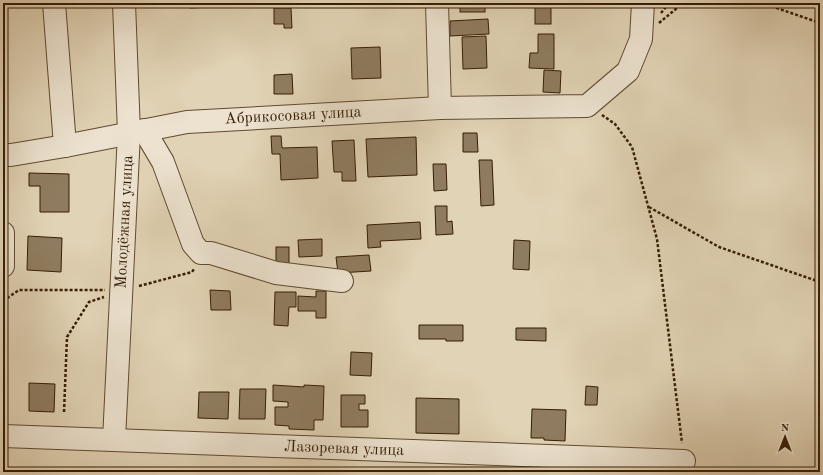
<svg xmlns="http://www.w3.org/2000/svg" width="823" height="475" font-family="'Old Standard TT',serif">
  <rect width="100%" height="100%" fill="#e1d3b5"/>
  <filter id="stains"><feTurbulence type="fractalNoise" baseFrequency=".005" numOctaves="4"/><feColorMatrix values="0 0 0 0 .2 0 0 0 0 .09 0 0 0 0 .02 0 0 0 .5 -.17"/></filter>
  <radialGradient id="worn" r=".72"><stop offset=".6" stop-color="#630" stop-opacity="0"/><stop offset="1" stop-color="#630" stop-opacity=".3"/></radialGradient>
  <g fill="#8f7c60" stroke="#361d03">
    <polygon points="190,3 213,3 213,7 190,8"/>
    <rect x="460" y="3" width="25" height="9"/>
    <rect x="535" y="3" width="16" height="21"/>
    <polygon points="274,8 291,8 292,28 284,28 284,24 274,24"/>
    <polygon points="488,19 489,34 450,36 450,21"/>
    <polygon points="538,34 554,34 554,69 529,68 530,53 538,53"/>
    <polygon points="486,36 487,68 463,69 462,37"/>
    <polygon points="380,47 381,78 352,79 351,48"/>
    <polygon points="544,70 561,71 560,93 543,92"/>
    <polygon points="292,74 293,94 274,94 274,75"/>
    <polygon points="463,133 477,133 478,152 463,152"/>
    <polygon points="271,136 281,136 282,148 317,147 318,178 281,180 280,154 272,154"/>
    <polygon points="416,137 417,175 368,177 366,139"/>
    <polygon points="354,140 356,181 342,181 342,172 334,172 332,141"/>
    <polygon points="479,160 492,160 494,205 481,206"/>
    <polygon points="433,164 446,164 447,190 434,191"/>
    <polygon points="29,173 69,174 69,212 40,212 40,186 29,186"/>
    <polygon points="435,206 447,206 447,222 452,221 453,234 436,235"/>
    <polygon points="420,222 421,239 380,241 381,247 368,248 367,225"/>
    <polygon points="28,236 62,238 61,272 27,270"/>
    <polygon points="322,239 322,256 299,257 298,240"/>
    <polygon points="514,240 530,241 529,270 513,269"/>
    <rect x="276" y="247" width="13" height="21"/>
    <polygon points="369,255 371,271 338,273 336,257"/>
    <polygon points="210,290 230,291 231,310 211,310"/>
    <polygon points="316,291 326,291 326,318 316,318 316,311 298,311 298,296 316,297"/>
    <polygon points="275,292 296,292 296,307 289,307 288,326 274,325"/>
    <polygon points="419,325 463,325 463,341 446,341 446,339 419,339"/>
    <polygon points="516,328 546,328 546,341 516,340"/>
    <polygon points="351,352 372,353 371,376 350,375"/>
    <polygon points="29,383 55,384 54,412 29,411"/>
    <polygon points="273,385 304,387 304,385 324,386 323,420 314,420 314,430 289,429 289,426 275,425 275,407 288,407 288,402 273,401"/>
    <polygon points="586,386 598,387 597,405 585,405"/>
    <polygon points="240,389 266,389 265,419 239,419"/>
    <polygon points="199,392 229,392 228,419 198,418"/>
    <polygon points="341,395 365,395 365,404 359,404 359,410 368,410 368,427 341,427"/>
    <polygon points="416,398 459,399 459,434 416,433"/>
    <polygon points="532,409 566,410 565,441 544,440 544,438 531,438"/>
    <rect x="64" y="468" width="4" height="4"/>
  </g>
  <g fill="none" stroke-linecap="round" stroke-linejoin="round">
    <defs>
      <g id="minor">
        <polyline points="54,3 65,146"/>
        <polyline points="437,3 440,108"/>
        <polyline points="144,130 163,162 193,244 201,253 211,253 276,273 342,281"/>
        <polyline points="3,155 11,155 65,146 187,122 440,108 587,106 628,71 641,39 643,3"/>
        <polyline points="3,233 3,266"/>
        <polyline points="3,436 684,461"/>
        <polyline points="114,440 129,133 124,3"/>
      </g>
    </defs>
    <use href="#minor" stroke="#614a30" stroke-width="24"/>
    <g stroke="#361d03" stroke-width="2.5" stroke-dasharray="3 2" stroke-linecap="butt">
      <polyline points="762,3 820,23"/>
      <polyline points="661,13 669,3"/>
      <polyline points="659,23 683,3"/>
      <polyline points="602,115 615,124 632,147 657,239 682,443"/>
      <polyline points="649,207 719,247 820,282"/>
      <polyline points="139,286 192,272 194,269"/>
      <polyline points="3,301 19,290 105,290"/>
      <polyline points="64,412 67,337 89,302 104,297"/>
    </g>
    <use href="#minor" stroke="#ece2cf" stroke-width="22"/>
  </g>
  <g text-anchor="middle" dominant-baseline="central" stroke-width="3" stroke-linejoin="round" paint-order="stroke">
    <g font-size="16" fill="#361d03" stroke="#ece2cf">
      <text transform="translate(293 116) rotate(-3)">Абрикосовая улица</text>
      <text transform="translate(125 222) rotate(-87)">Молодёжная улица</text>
      <text transform="translate(344 449) rotate(2)">Лазоревая улица</text>
    </g>
  </g>
  <rect width="823" height="475" fill="none" stroke="#e1d3b5" stroke-width="16"/>
  <rect x="4" y="4" width="815" height="467" fill="none" stroke="#361d03" stroke-width="2"/>
  <rect x="8" y="8" width="807" height="459" fill="none" stroke="#361d03"/>
  <g transform="translate(785 437)" stroke="#ece2cf" stroke-width="3" paint-order="stroke">
  <path d="M0-3L7 15L0 10L-7 15Z" fill="#361d03"/>
  <text y="-6" font-size="11" font-weight="bold" text-anchor="middle" fill="#361d03">N</text>
  </g>
  <rect width="100%" height="100%" filter="url(#stains)"/>
  <rect width="100%" height="100%" fill="url(#worn)"/>
</svg>
